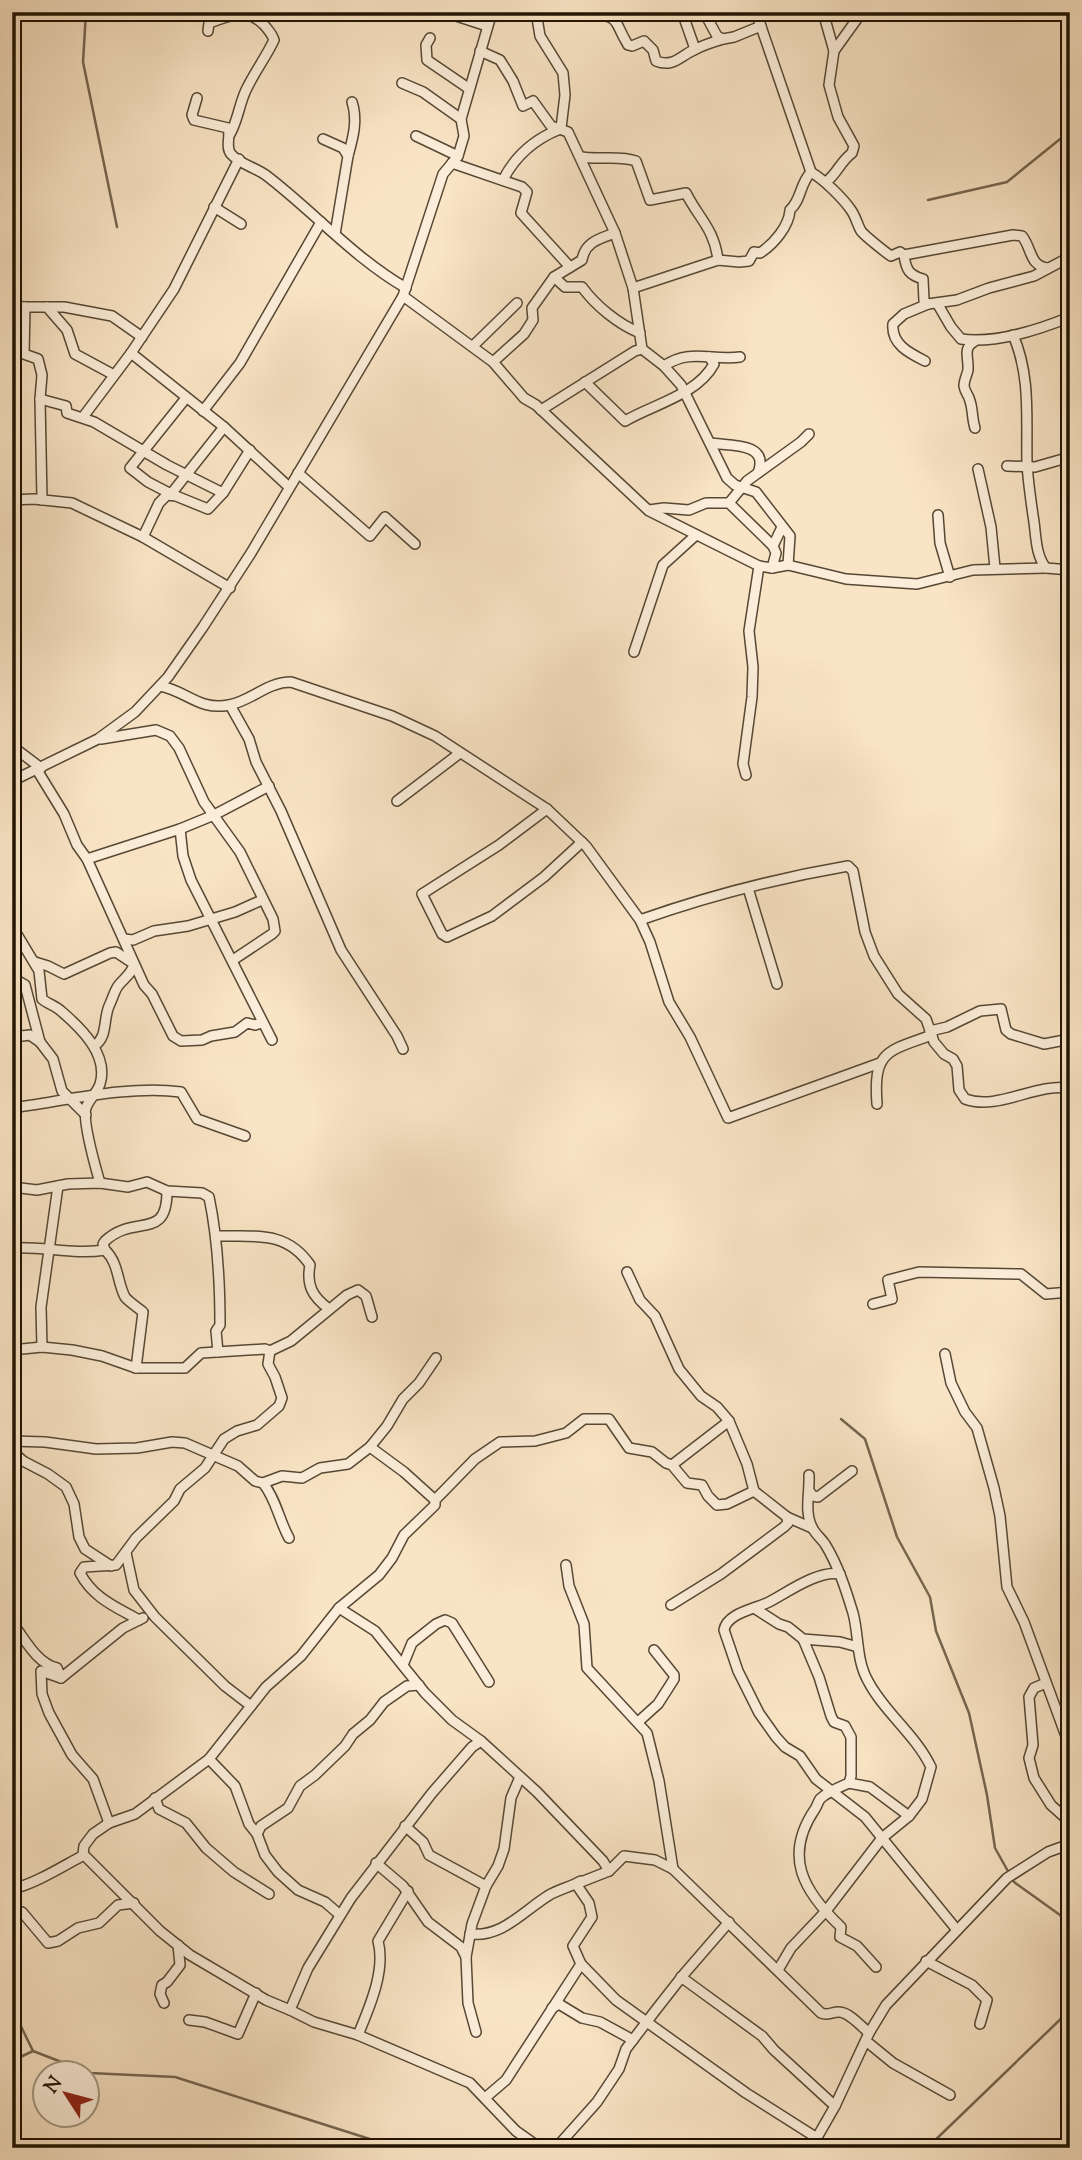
<svg xmlns="http://www.w3.org/2000/svg" width="1082" height="2160" font-family="'Sorts Mill Goudy',serif">
  <rect width="100%" height="100%" fill="#f9e4c5"/>
  <filter id="stains"><feTurbulence type="fractalNoise" baseFrequency=".00286" numOctaves="4"/><feColorMatrix values="0 0 0 0 .2 0 0 0 0 .09 0 0 0 0 .02 0 0 0 .5 -.17"/></filter>
  <radialGradient id="worn" r=".72"><stop offset=".6" stop-color="#630" stop-opacity="0"/><stop offset="1" stop-color="#630" stop-opacity=".3"/></radialGradient>
  <g fill="none" stroke-linecap="round" stroke-linejoin="round">
    <g stroke="#766650" stroke-width="2.5">
      <polyline points="86,12 83,62 117,227"/>
      <polyline points="928,200 1007,182 1070,131"/>
      <polyline points="841,1419 865,1439 897,1537 930,1597 936,1631 969,1713 987,1795 995,1848 1014,1882 1060,1915 1070,1929"/>
      <polyline points="1070,1933 1062,1945 1070,1949"/>
      <polyline points="12,2008 33,2051"/>
      <polyline points="12,2061 33,2051 90,2073 175,2077 398,2148"/>
      <polyline points="927,2148 1070,2010"/>
    </g>
    <defs>
      <g id="street">
        <polyline points="444,12 487,26"/>
        <polyline points="536,12 540,36 563,73 565,95 561,128"/>
        <path d="M590 12C623 19 612 19 628 45L632 46 644 41 653 50 656 61C673 68 680 56 694 50 703 45 713 42 723 39"/>
        <polyline points="682,12 695,49"/>
        <polyline points="704,12 717,36 723,39 734,37 761,26"/>
        <path d="M756 12 811 172C824 180 842 197 851 210 856 217 857 224 861 231 865 236 885 252 891 256L900 252 904 255C906 270 909 275 923 279L924 301 928 304"/>
        <path d="M823 12 834 51 829 85 838 117 854 146 852 153C840 162 837 174 826 182"/>
        <path d="M208 31 209 23C233 15 246 6 265 26 269 31 272 34 274 40 266 57 254 73 246 90 239 105 238 120 230 134"/>
        <polyline points="430,38 426,45 427,60 468,88"/>
        <polyline points="480,51 500,60 513,81 523,106 533,101 551,126 568,132 615,233 633,288 642,349 664,366 681,385 727,478 735,485 756,492 790,536 788,565"/>
        <polyline points="834,51 862,12"/>
        <polyline points="402,83 423,92 461,119"/>
        <path d="M197 98 192 115 194 120 228 128C231 136 225 147 231 154 239 164 257 168 267 176 314 212 354 258 406 288"/>
        <polyline points="416,136 458,156"/>
        <polyline points="323,139 343,148 348,156 335,234"/>
        <path d="M348 156C353 138 358 120 352 102"/>
        <path d="M582 157C599 160 620 155 636 161L650 200 686 193C699 219 714 228 718 260"/>
        <polyline points="239,159 174,289 131,353 224,427 289,487"/>
        <polyline points="452,163 522,187 527,192 521,213 570,267"/>
        <path d="M503 180C515 156 535 139 560 129"/>
        <polyline points="214,207 241,224"/>
        <path d="M904 255 1013 235 1022 236C1032 248 1029 266 1048 268"/>
        <path d="M554 277 565 287H582C596 306 618 324 640 333"/>
        <path d="M633 288 718 260 739 262 749 261 754 252 760 253C774 244 789 226 790 210 802 199 799 185 811 172"/>
        <polyline points="403,296 493,362 524,398 536,405 649,511 759,566 772,568 788,565 846,579 917,584 973,570 1046,568"/>
        <path d="M937 303 951 327 961 339C996 344 1038 330 1070 317"/>
        <polyline points="12,306 25,307 24,354 38,359 42,375 40,399 66,406 67,413 94,422 167,465 223,493"/>
        <polyline points="25,307 64,307 112,316 142,337"/>
        <polyline points="47,307 67,330 75,354 114,375"/>
        <path d="M1013 335C1031 376 1026 419 1027 463 1028 482 1031 502 1034 522 1036 537 1036 556 1046 568L1070 570"/>
        <polyline points="473,346 517,303"/>
        <path d="M925 361C909 353 891 344 893 324L904 314 928 304 957 300 989 288 1034 276 1064 260 1070 259"/>
        <path d="M493 362 524 334 533 320 532 308 554 277 582 260C585 242 599 239 615 233"/>
        <path d="M664 366C690 348 712 361 740 357"/>
        <path d="M585 382 625 421C654 404 697 395 714 364L709 357"/>
        <polyline points="186,398 130,468 148,482 171,494 224,427"/>
        <polyline points="40,399 42,500"/>
        <polyline points="541,410 635,351 642,349"/>
        <polyline points="203,411 240,363 321,222"/>
        <polyline points="83,417 131,353"/>
        <path d="M975 428C972 419 973 410 970 401 969 395 965 393 964 386 964 380 967 375 968 370 969 356 962 349 975 341"/>
        <path d="M710 443C727 446 770 441 758 473"/>
        <polyline points="1007,466 1035,467 1070,457"/>
        <polyline points="978,469 991,527 995,568"/>
        <polyline points="298,473 370,536 385,517 415,544"/>
        <polyline points="12,500 34,499 72,503 143,537 230,588"/>
        <polyline points="729,503 747,481 801,442 809,434"/>
        <polyline points="649,510 664,508 689,510 706,503 729,503 773,546 776,553 772,568"/>
        <polyline points="938,515 940,543 950,577"/>
        <polyline points="143,537 159,503 167,495 176,496 208,509 223,493 250,450"/>
        <polyline points="773,546 782,527"/>
        <polyline points="634,652 663,565 696,535"/>
        <path d="M160 686C187 691 199 711 229 705 251 701 267 682 291 682L392 716 435 736 547 809 586 846 640 920 650 942 669 1002 690 1037 728 1118 880 1063"/>
        <polyline points="230,705 249,739 256,762 281,811 341,950 397,1036 403,1049"/>
        <polyline points="101,739 156,730 170,736 179,748 204,802 240,852 273,919 275,931 272,934 233,960"/>
        <polyline points="12,746 41,768"/>
        <polyline points="37,770 64,814 77,845 87,859 144,985 152,994 173,1036 181,1041 202,1040 211,1036 235,1032 247,1023 255,1025 262,1023"/>
        <polyline points="746,775 743,764 752,697 753,667 749,631 759,566"/>
        <polyline points="12,781 98,739 135,712 168,677 203,627 251,553 403,296 443,174 458,156 464,136 461,119 492,12"/>
        <polyline points="397,801 460,753"/>
        <polyline points="547,809 499,845 422,894 442,934 447,937 492,916 544,877 582,842"/>
        <polyline points="180,829 183,856 191,880 272,1040"/>
        <polyline points="87,859 180,829 214,815 269,786"/>
        <polyline points="748,888 777,984"/>
        <path d="M640 920C708 896 778 878 848 866L853 871 865 932 874 956 898 994 926 1019 934 1042 944 1054 953 1059 957 1066 959 1090 965 1099C999 1111 1034 1083 1070 1088"/>
        <path d="M12 926 39 971 42 999C48 1004 56 1006 61 1011 81 1028 109 1055 100 1084 97 1093 89 1099 86 1108 82 1121 96 1169 100 1183"/>
        <polyline points="124,939 133,940 154,931 188,926 235,912 262,900"/>
        <path d="M35 962 48 966 64 974 110 953 116 952 134 964C132 974 124 978 118 986 114 992 112 1000 109 1006 103 1020 108 1037 94 1046"/>
        <polyline points="12,984 18,981 25,985 40,1042"/>
        <polyline points="12,1031 22,1036 30,1035 40,1042 53,1059 62,1091 86,1115"/>
        <polyline points="930,1031 947,1027 980,1011 1001,1009 1006,1030 1011,1034 1044,1044 1070,1039"/>
        <path d="M877 1104C873 1051 887 1051 932 1035"/>
        <path d="M12 1108C65 1101 128 1085 181 1092L197 1119 245 1136"/>
        <path d="M12 1187 37 1190 68 1184 100 1183 128 1187 147 1182 167 1191 202 1193 209 1197C218 1240 220 1283 220 1325L216 1331 218 1352"/>
        <path d="M216 1236C255 1237 286 1230 310 1265 306 1286 313 1297 329 1309"/>
        <path d="M12 1248C43 1246 74 1255 105 1250 119 1263 117 1282 125 1297 129 1302 137 1307 143 1312L136 1368"/>
        <path d="M105 1250 103 1244 105 1241C135 1213 167 1242 167 1191"/>
        <polyline points="627,1272 640,1300 655,1316 679,1369 701,1396 717,1407 729,1421 747,1464 754,1491 787,1517 812,1528"/>
        <polyline points="873,1304 892,1299 888,1280 919,1272 1017,1274 1021,1274 1046,1294 1070,1292"/>
        <polyline points="42,1347 41,1307 58,1186"/>
        <polyline points="12,1350 42,1347 72,1350 102,1356 136,1368 185,1368 201,1353 265,1349 270,1351 291,1341 347,1295 358,1290 366,1296 372,1317"/>
        <polyline points="945,1354 951,1383 965,1412 977,1428 994,1488 1000,1516 1007,1587 1024,1622 1070,1747"/>
        <polyline points="12,1441 45,1442 96,1449 137,1448 172,1442 185,1443 238,1466 255,1481 263,1483 282,1476 302,1478 320,1468 348,1464 370,1447 387,1426 403,1399 419,1383 436,1358"/>
        <polyline points="370,1447 404,1472 435,1500"/>
        <polyline points="12,1451 23,1461 48,1474 66,1487 74,1504 79,1537 85,1549 111,1566"/>
        <polyline points="672,1465 729,1421"/>
        <path d="M263 1483C276 1499 279 1520 289 1538"/>
        <polyline points="810,1492 813,1496 818,1497 852,1471"/>
        <polyline points="126,1553 134,1590 155,1617 225,1686 251,1706 209,1759 235,1786 249,1824 257,1834 265,1855 278,1872 298,1890 325,1902 340,1915"/>
        <polyline points="566,1565 569,1586 584,1624 587,1668 647,1733 659,1781 673,1869"/>
        <path d="M840 1574C818 1570 788 1592 769 1602 755 1609 727 1613 724 1630L738 1671 759 1713 776 1737 785 1747 800 1756 816 1779 865 1817 957 1930"/>
        <polyline points="671,1605 721,1574 784,1527 788,1523 787,1517"/>
        <polyline points="339,1608 375,1631 425,1693 452,1720 481,1741 537,1792 603,1861 609,1871"/>
        <polyline points="754,1608 779,1624 788,1627 803,1639 840,1642 858,1647"/>
        <path d="M139 1620C116 1607 93 1598 80 1573L84 1567 116 1565 136 1538 174 1501 180 1489 205 1468 224 1439 237 1431 257 1425 279 1406 282 1398 275 1377 268 1364 270 1351"/>
        <path d="M12 1622C24 1638 37 1664 57 1668L61 1678 123 1628 143 1618"/>
        <path d="M803 1639 819 1677 831 1716 834 1722 845 1726 851 1737V1776L849 1783C840 1787 827 1792 820 1799 818 1802 817 1806 815 1809 783 1856 803 1891 841 1927L840 1937 857 1946 876 1967"/>
        <polyline points="403,1665 412,1643 436,1624 445,1620 452,1623 489,1682"/>
        <polyline points="61,1678 41,1671 42,1694 49,1713 72,1755 93,1779 109,1823"/>
        <polyline points="1046,1683 1034,1688 1029,1697 1033,1745 1029,1758 1034,1778 1051,1805 1070,1822"/>
        <polyline points="251,1706 266,1687 301,1656 339,1608 379,1575 392,1558 404,1535 435,1505 435,1500 475,1459 500,1442 535,1441 566,1433 584,1419 609,1419 629,1448 652,1452 666,1463 672,1465 687,1483 702,1485 708,1496 717,1505 727,1504 754,1491"/>
        <polyline points="638,1722 658,1704 674,1679 674,1675 654,1650"/>
        <polyline points="481,1741 472,1747 432,1793 351,1898 308,1968 290,2010 314,2022 358,2035 470,2083 516,2131 540,2148"/>
        <polyline points="209,1759 135,1814 109,1823 93,1834 84,1846 83,1854 160,1931 190,1955 266,2000 290,2010"/>
        <polyline points="849,1783 870,1787 909,1816"/>
        <polyline points="155,1798 159,1809 186,1823 206,1848 234,1872 269,1894"/>
        <polyline points="405,1826 423,1842 429,1855 486,1886"/>
        <polyline points="257,1834 261,1826 288,1808 300,1786 315,1775 345,1746 353,1734 370,1720 384,1702 407,1686 419,1685"/>
        <polyline points="376,1863 403,1886 428,1922 461,1947 466,1957 468,2003 476,2032"/>
        <path d="M12 1889C35 1884 63 1866 84 1855"/>
        <polyline points="22,1912 48,1943 58,1941 78,1928 99,1923 118,1905 134,1903"/>
        <path d="M470 1934C503 1938 525 1909 551 1894 561 1889 572 1886 581 1881"/>
        <polyline points="466,1957 472,1924 486,1886 498,1866 504,1849 511,1798 520,1777"/>
        <polyline points="926,1961 972,1985 987,2000 980,2024"/>
        <polyline points="581,1964 616,2000 746,2093 817,2138"/>
        <path d="M778 1970 791 1948 826 1911 882 1838 909 1816 922 1799 931 1767C915 1734 884 1712 868 1681 856 1660 859 1635 853 1613 846 1590 838 1565 825 1544 821 1538 815 1534 812 1527 804 1512 810 1492 809 1475"/>
        <polyline points="681,1977 762,2036 774,2050 835,2106"/>
        <polyline points="164,2003 160,1994 162,1985 167,1982 180,1965 178,1945"/>
        <polyline points="552,2008 559,2004 582,2018 600,2022 633,2040"/>
        <polyline points="189,2020 205,2022 238,2034 256,1993"/>
        <path d="M358 2035C369 2008 386 1971 378 1941L408 1891"/>
        <polyline points="866,2041 893,2063 950,2095"/>
        <path d="M485 2098 506 2080 581 1964 573 1946 592 1917 589 1903 576 1884 609 1871 624 1856 655 1860 673 1869 821 2013C828 2016 831 2012 839 2012 849 2012 862 2027 869 2033"/>
        <polyline points="556,2148 597,2102 619,2069 626,2049 655,2011 684,1974 729,1922"/>
        <polyline points="811,2148 835,2106 869,2033 886,2005 1007,1878 1048,1852 1070,1844"/>
      </g>
    </defs>
    <use href="#street" stroke="#564834" stroke-width="12"/>
    <use href="#street" stroke="#fbedd9" stroke-width="9"/>
  </g>
  <rect width="1082" height="2160" fill="none" stroke="#f9e4c5" stroke-width="42"/>
  <rect x="14" y="14" width="1054" height="2132" fill="none" stroke="#201403" stroke-width="3.5"/>
  <rect x="21" y="21" width="1040" height="2118" fill="none" stroke="#201403" stroke-width="2"/>
  <g transform="translate(66 2094) rotate(306)"><circle r="33" fill="#fbedd9" stroke="#a39683" stroke-width="2"/>
  <path d="M0-5L12 26L0 18L-12 26Z" fill="#8f2418"/>
  <text y="-10" font-size="19" font-weight="bold" text-anchor="middle" fill="#201403">N</text>
  </g>
  <rect width="100%" height="100%" filter="url(#stains)"/>
  <rect width="100%" height="100%" fill="url(#worn)"/>
</svg>
